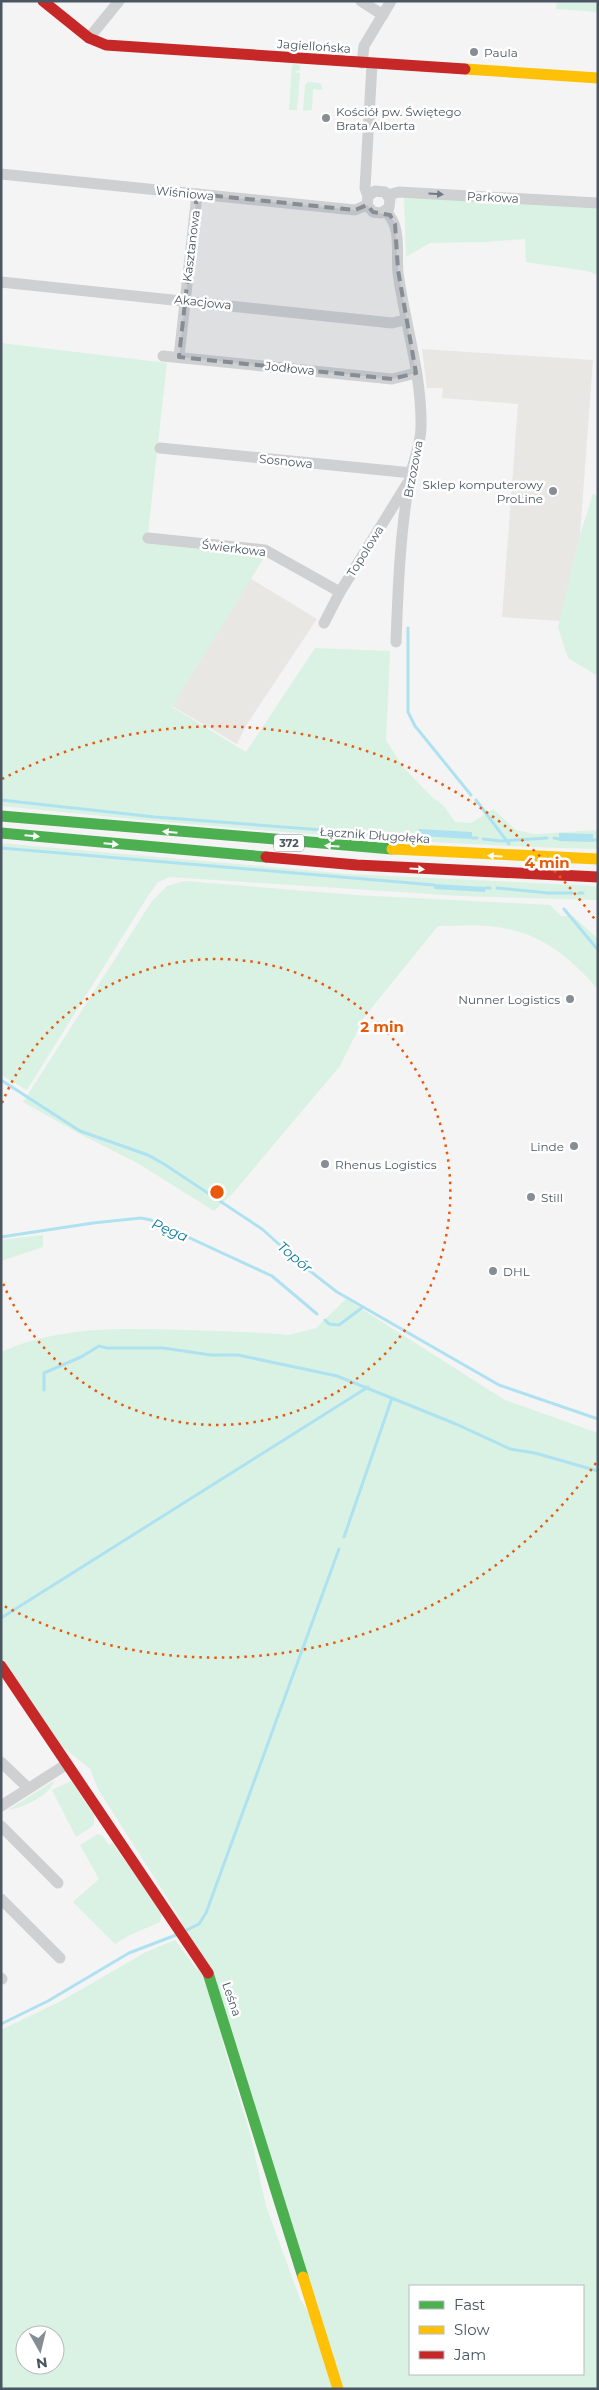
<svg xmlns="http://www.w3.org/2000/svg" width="599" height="2390" font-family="Montserrat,sans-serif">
  <rect width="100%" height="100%" fill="#f4f4f4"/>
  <g fill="#e8e7e3">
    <polygon points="422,349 593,360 580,535 560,621 502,617 518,404 442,398 443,388 427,388"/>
    <polygon points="250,578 317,619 247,724 237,744 172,706"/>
  </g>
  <g fill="#d9f2e3" fill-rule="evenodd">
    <polygon points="557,1 598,1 598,12 556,9"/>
    <polygon points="292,64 300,65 300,70 294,72 300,73 297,110 289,110"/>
    <polygon points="308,82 320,83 323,90 313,89 312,110 303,111 305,85"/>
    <polygon points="422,195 598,208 598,275 587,271 526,262 525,239 484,242 430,243 406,257 404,198"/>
    <path d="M1 343 167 363 147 542 267 553 172 707 246 752 315 648 390 651 386 740 403 767 432 797 444 806 455 822 471 823 493 809 516 830 534 834 598 830V849C398 844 200 826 1 806Z"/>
    <polygon points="593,494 598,496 598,676 568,658 558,627 580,535"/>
    <polygon points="1,843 348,874 598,886 598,900 460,896 170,877 158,882 146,899 27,1090 1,1075"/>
    <path d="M185 881 355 895 550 905 561 916H573L598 939V989C571 959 544 935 503 928 483 924 458 926 438 926L365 1016 340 1066 233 1193 214 1211 139 1164 78 1133 23 1102 152 901 167 886Z"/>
    <polygon points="43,1235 43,1247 1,1261 1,1240"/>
    <path d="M346 1299 505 1400 598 1433V2389H343L180 1918 98 1789 90 1769 63 1747 1 1660V1352C59 1326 120 1328 182 1330 218 1331 254 1332 289 1335L316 1328ZM410 2286H583V2374H410Z"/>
    <path d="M55 1780C48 1797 24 1807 8 1810Z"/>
    <polygon points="71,1781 94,1815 94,1825 76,1837 52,1790"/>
    <polygon points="98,1834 102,1835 109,1845 112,1843 162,1913 160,1922 128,1936 115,1944 73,1902 99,1879 80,1845"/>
    <path d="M175 1940 203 1977 251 2137 266 2206 300 2299 312 2318 335 2389H1V2030L61 2001 146 1952ZM25 2335H55V2365H25Z"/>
  </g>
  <g fill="#aee2f0">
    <polygon points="419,829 472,832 472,839 419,836"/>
    <polygon points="559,833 593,834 593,842 559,841"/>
    <polygon points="434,884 486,887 485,892 434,889"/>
  </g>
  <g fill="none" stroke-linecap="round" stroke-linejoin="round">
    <g stroke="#aee2f0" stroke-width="3">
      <polyline points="408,628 408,712 415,726 471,795"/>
      <polyline points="1,800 155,817 400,836 419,835"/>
      <polyline points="476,800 509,844"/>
      <polyline points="472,838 477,838"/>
      <polyline points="554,838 559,839"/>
      <polyline points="483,839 501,841 547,838"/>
      <polyline points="593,840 598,840"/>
      <polyline points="1,848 434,885"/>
      <polyline points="486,888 490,888"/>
      <polyline points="497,888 548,893"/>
      <polyline points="549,893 572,893"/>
      <polyline points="579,893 583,893"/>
      <polyline points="564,909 598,950"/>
      <polyline points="1,1080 80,1131 148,1155 164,1164 262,1229 301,1264 337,1292 499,1385 598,1419"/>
      <polyline points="1,1237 93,1223 141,1218 151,1220 272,1276 317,1314"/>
      <polyline points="325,1320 329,1324 339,1325 363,1307"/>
      <polyline points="44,1390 44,1373 81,1357 99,1346 107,1348 163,1348 211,1355 238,1355 337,1376 456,1424 510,1449 535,1453 598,1471"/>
      <polyline points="344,1537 392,1398"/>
      <polyline points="1,1618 368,1387"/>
      <polyline points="187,1930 199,1924 206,1913 339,1549"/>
      <polyline points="1,2024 48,2001 129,1953 176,1935"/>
    </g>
    <g stroke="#ced0d2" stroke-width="11">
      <polyline points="361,1 383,15"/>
      <polyline points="89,38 119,1"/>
      <polyline points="362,63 364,46 391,1"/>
      <polyline points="1,174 355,210 367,205"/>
      <polyline points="388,195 399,192 598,203"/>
      <polyline points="368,196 375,191 385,192 390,199 389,208 381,213 373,212 367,205 368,196 365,188 372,64"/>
      <path d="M386 212C402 226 396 253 398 273 405 324 422 375 421 427 421 446 412 463 409 482 400 535 398 588 396 642"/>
      <polyline points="1,282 392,323 405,320"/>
      <polyline points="163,356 392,379 416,373"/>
      <polyline points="179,357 197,194"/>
      <polyline points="160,448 412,473"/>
      <polyline points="148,538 265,550 340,592"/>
      <polyline points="324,623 340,592 407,484"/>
      <polyline points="1,1762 28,1788"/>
      <polyline points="1,1806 67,1764"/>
      <polyline points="1,1826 58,1883"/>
      <polyline points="1,1899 60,1958"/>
      <polyline points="1,1978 2,1979"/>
    </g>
    <g stroke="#4caf50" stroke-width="11">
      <polyline points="1,816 392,849"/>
      <polyline points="1,833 266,857"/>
      <polyline points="208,1973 303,2277"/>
    </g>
    <g stroke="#ffc107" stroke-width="11">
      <polyline points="465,69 598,78"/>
      <polyline points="392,849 598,859"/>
      <polyline points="303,2277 338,2389"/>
    </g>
    <g stroke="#c62828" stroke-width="11">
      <polyline points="43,1 89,38 106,45 465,69"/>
      <polyline points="266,857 357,865 598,877"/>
      <polyline points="1,1666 208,1973"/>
    </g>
  </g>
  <defs><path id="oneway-solid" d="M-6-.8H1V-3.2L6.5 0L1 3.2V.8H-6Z" transform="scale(1.25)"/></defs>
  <use fill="#727b83" href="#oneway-solid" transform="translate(436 194) rotate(3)"/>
  <g fill="#f6fbf6">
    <use href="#oneway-solid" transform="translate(170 832) rotate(-175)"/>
    <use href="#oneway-solid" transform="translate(32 836) rotate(5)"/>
    <use href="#oneway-solid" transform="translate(111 844) rotate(5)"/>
    <use href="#oneway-solid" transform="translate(332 846) rotate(-176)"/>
    <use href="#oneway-solid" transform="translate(495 856) rotate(-177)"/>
    <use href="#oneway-solid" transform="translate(417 869) rotate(4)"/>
  </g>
  <path fill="#868d94" fill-opacity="0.2" stroke="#868d94" stroke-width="4" stroke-dasharray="10 6" stroke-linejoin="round" d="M197 194 355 210 367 205 373 212 390 215 395 224 398 270 416 373 392 379 179 357Z"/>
  <g fill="none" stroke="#e8590c" stroke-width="2.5" stroke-dasharray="2.5 5">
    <path d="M2 1103A233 233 0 1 1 2 1281"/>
    <path d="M596 1463A466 466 0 0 1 2 1605M2 779A466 466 0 0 1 596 921"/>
  </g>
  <g fill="#868d94" stroke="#fff" stroke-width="2">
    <circle cx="474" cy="52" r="5"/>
    <circle cx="326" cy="118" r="5"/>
    <circle cx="553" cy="491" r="5"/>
    <circle cx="570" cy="999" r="5"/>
    <circle cx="574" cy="1146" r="5"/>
    <circle cx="325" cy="1164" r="5"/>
    <circle cx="531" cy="1197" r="5"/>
    <circle cx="493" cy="1271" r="5"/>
  </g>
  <g text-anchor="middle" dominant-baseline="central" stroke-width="5" stroke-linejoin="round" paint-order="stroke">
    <rect fill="#fff" stroke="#808990" stroke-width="1" x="274" y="834.5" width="30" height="17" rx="4"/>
    <g font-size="11" font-weight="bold" fill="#4a5661">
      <text x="289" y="843">372</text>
    </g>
    <g font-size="12" fill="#4a5661" stroke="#fff">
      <text transform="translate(314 46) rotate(4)">Jagiellońska</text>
      <text transform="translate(185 193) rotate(6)">Wiśniowa</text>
      <text transform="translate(493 197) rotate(3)">Parkowa</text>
      <text transform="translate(191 246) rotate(-83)">Kasztanowa</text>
      <text transform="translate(203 302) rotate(6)">Akacjowa</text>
      <text transform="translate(290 368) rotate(6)">Jodłowa</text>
      <text transform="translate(286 461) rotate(6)">Sosnowa</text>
      <text transform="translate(413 469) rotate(-79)">Brzozowa</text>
      <text transform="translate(234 548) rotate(7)">Świerkowa</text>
      <text transform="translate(365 551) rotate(-58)">Topolowa</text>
      <text transform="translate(375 835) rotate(4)">Łącznik Długołęka</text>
      <text transform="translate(232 1999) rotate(71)">Leśna</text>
    </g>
    <g font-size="12" fill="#4a5661" stroke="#fff" text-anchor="start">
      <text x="484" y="52">Paula</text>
      <text x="336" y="111">Kościół pw. Świętego<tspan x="336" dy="14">Brata Alberta</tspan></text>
      <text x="543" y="484" text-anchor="end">Sklep komputerowy<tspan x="543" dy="14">ProLine</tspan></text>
      <text x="560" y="999" text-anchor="end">Nunner Logistics</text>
      <text x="564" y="1146" text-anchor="end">Linde</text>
      <text x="335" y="1164">Rhenus Logistics</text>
      <text x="541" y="1197">Still</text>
      <text x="503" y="1271">DHL</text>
    </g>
    <g font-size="14" font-style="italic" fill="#0c7c9b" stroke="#fff">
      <text transform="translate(170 1230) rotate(23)">Pęga</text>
      <text transform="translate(295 1257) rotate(40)">Topór</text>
    </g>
  </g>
  <circle cx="217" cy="1192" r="8" fill="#e8590c" stroke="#fff" stroke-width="2.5"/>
  <g font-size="15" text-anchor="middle" font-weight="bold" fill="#e8590c" stroke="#fff" stroke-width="5" stroke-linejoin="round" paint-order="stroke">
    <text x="547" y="868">4 min</text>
    <text x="382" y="1032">2 min</text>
  </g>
  <rect width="599" height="2390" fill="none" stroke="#4a5661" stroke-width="5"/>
  <rect x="409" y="2285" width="175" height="90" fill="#ffffff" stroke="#b7bbc0"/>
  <rect x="419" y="2301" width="25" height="8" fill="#4caf50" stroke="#b7bbc0"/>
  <text x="454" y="2310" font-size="15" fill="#4a5661">Fast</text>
  <rect x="419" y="2326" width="25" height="8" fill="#ffc107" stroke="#b7bbc0"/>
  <text x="454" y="2335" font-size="15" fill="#4a5661">Slow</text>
  <rect x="419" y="2351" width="25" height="8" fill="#c62828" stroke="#b7bbc0"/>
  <text x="454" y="2360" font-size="15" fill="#4a5661">Jam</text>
  <g transform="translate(40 2350) rotate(172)"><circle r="24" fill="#ffffff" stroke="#b7bbc0"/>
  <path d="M0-4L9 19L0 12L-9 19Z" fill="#868d94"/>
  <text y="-8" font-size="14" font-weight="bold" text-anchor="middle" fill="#4a5661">N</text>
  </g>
</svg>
